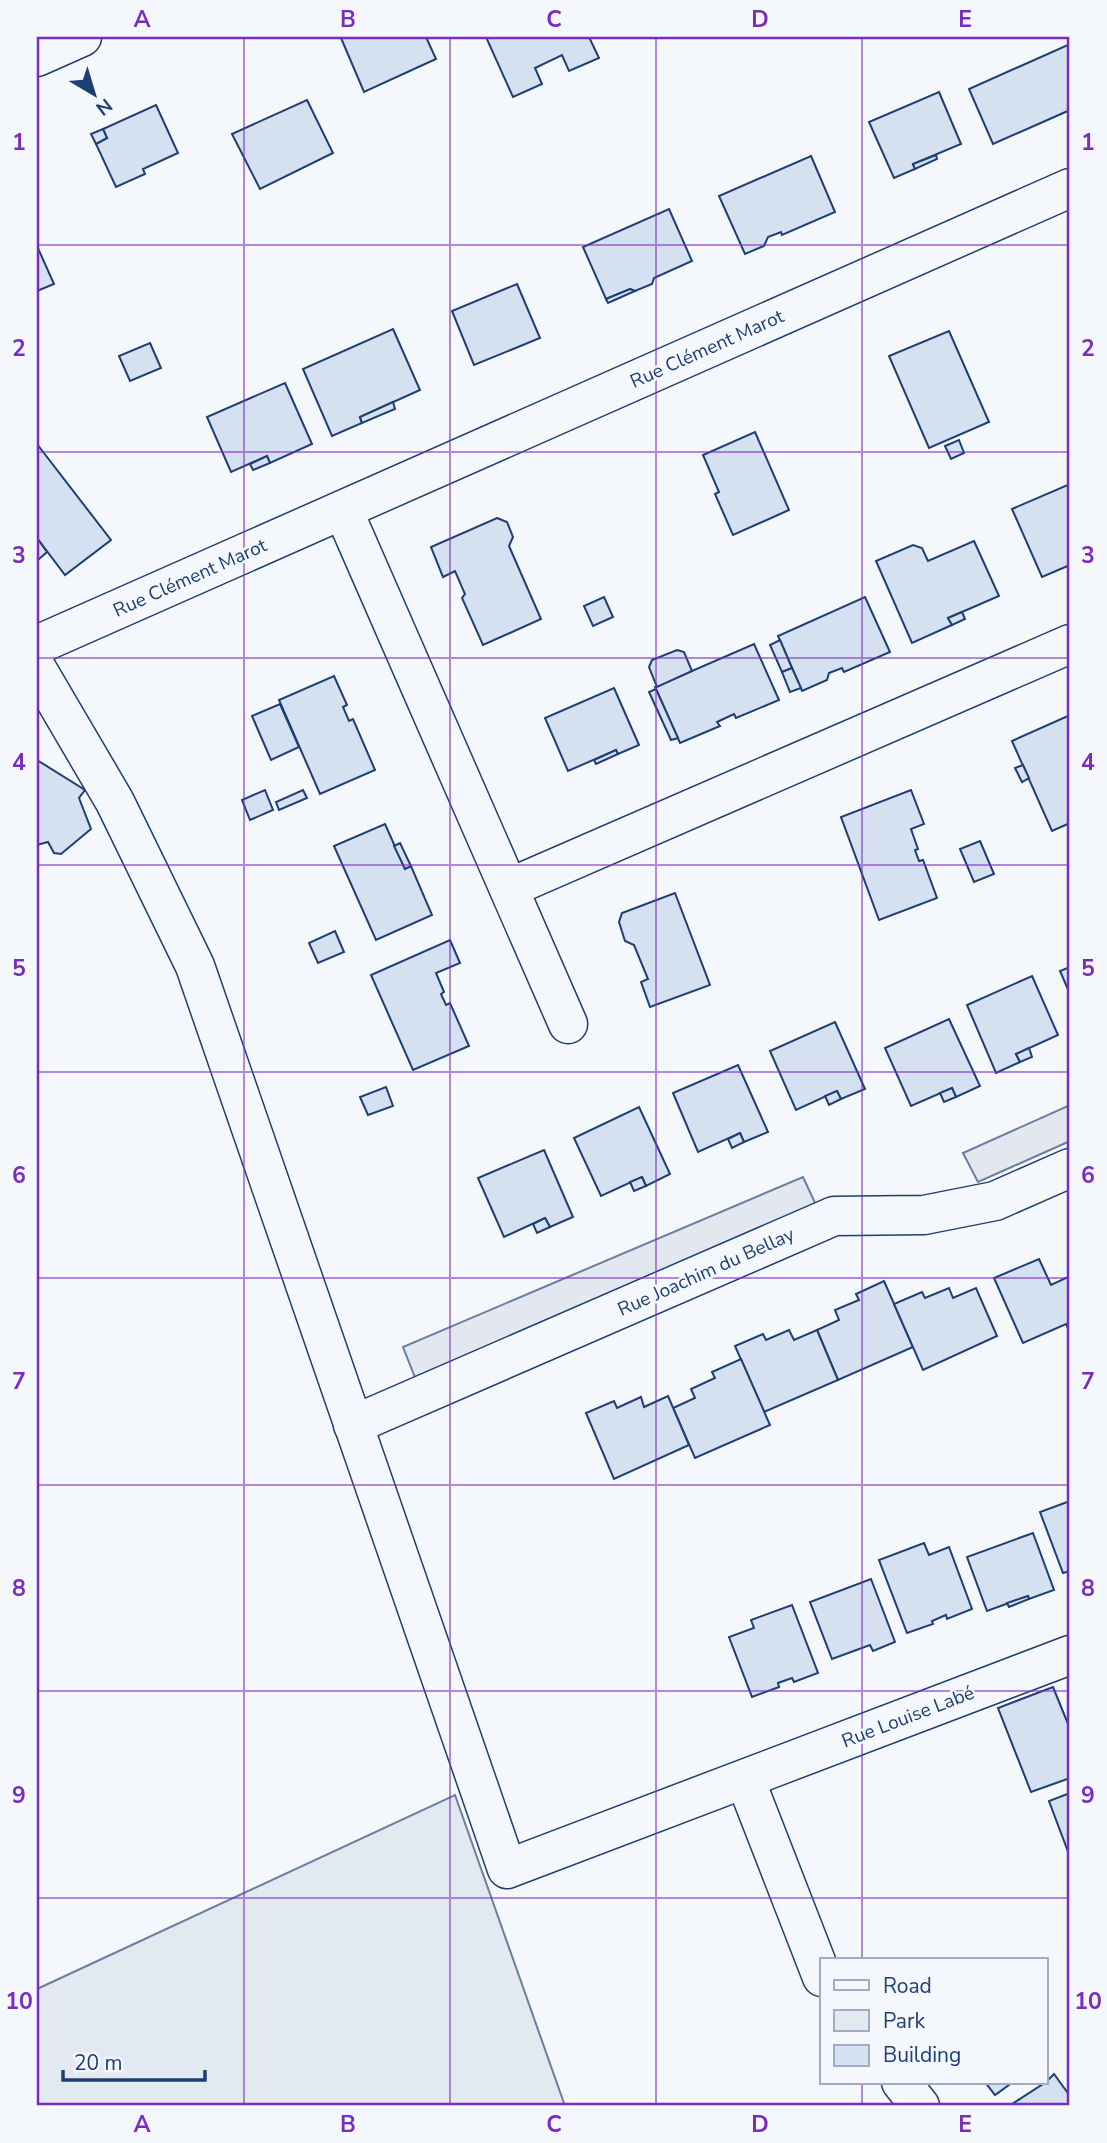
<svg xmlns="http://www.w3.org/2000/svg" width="1107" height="2143" font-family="'Nunito Sans',sans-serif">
  <rect width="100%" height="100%" fill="#f4f7fb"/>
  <polygon fill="#e3e9f0" stroke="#687fa3" stroke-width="2" points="455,1795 565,2106 37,2106 37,1989"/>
  <g fill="#e3e8f0" stroke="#687fa3" stroke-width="2">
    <polygon points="1070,1105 1070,1141 978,1182 963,1153"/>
    <polygon points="803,1177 816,1205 416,1380 403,1347"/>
  </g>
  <g fill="#d5e0f0" stroke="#1d3f73" stroke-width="2">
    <polygon points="344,37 426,37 436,59 364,92 341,38"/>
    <polygon points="486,37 589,37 599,58 569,71 562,55 535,68 542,84 513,97"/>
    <polygon points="1070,44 1070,110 993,144 969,89"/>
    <polygon points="939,92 961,144 913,164 915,169 894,178 869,122"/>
    <polygon points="307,100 333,153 260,189 232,134"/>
    <polygon points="156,105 178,153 143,169 145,174 116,187 96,144 107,138 103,129"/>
    <polygon points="103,129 107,138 96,144 91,134"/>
    <polygon points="936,155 937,159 915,169 913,164"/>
    <polygon points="811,156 835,212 782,235 781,232 768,237 764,246 745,254 719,196"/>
    <polygon points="669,209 692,261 654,278 652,284 635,291 630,289 606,299 583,247"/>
    <polygon points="37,246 54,284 37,291"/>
    <polygon points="517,284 540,338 474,365 452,311"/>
    <polygon points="630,289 635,291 608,303 606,299"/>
    <polygon points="393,329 420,390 360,417 362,423 332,436 303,369"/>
    <polygon points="949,331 989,422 929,448 889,356"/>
    <polygon points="150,343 161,368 130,381 119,356"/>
    <polygon points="285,383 312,444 270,463 267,456 231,472 207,417"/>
    <polygon points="393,402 395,409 362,423 360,417"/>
    <polygon points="755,432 789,510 733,535 715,494 719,492 703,455"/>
    <polygon points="959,440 964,453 951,459 945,446"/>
    <polygon points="37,444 111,540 65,575 37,538"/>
    <polygon points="267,456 270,463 253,470 250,464"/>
    <polygon points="1070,484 1070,565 1042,577 1012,509"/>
    <polygon points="497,518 507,522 513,537 509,546 541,619 483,645 462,598 465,594 455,571 443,577 431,547"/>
    <polygon points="37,538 47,552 39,559 37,556"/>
    <polygon points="974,541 999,596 948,618 952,625 912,643 876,561 913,545 922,548 928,561"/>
    <polygon points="604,597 613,617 593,626 584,606"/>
    <polygon points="865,597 890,652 844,672 842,668 829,673 827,680 802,691 778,636"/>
    <polygon points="962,612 965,619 952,625 948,618"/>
    <polygon points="780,640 792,668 782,672 770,645"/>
    <polygon points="754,644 779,700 736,718 734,714 717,722 720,726 680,743 655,687"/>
    <polygon points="677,650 684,652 692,671 657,687 649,667 652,660"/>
    <polygon points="792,668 801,688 790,692 782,672"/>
    <polygon points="334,676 347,705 343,707 349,721 353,719 375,770 320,794 279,700"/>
    <polygon points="614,688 639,745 618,754 616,750 568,771 545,718"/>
    <polygon points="656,689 678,738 671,740 649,692"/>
    <polygon points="280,704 299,747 271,760 252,716"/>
    <polygon points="1070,715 1070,823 1052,831 1012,741"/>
    <polygon points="616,750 618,754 596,764 594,760"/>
    <polygon points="37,760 85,790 79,798 91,829 61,854 54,853 48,842 37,845"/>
    <polygon points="1023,765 1029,778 1022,782 1015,768"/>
    <polygon points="265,790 273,810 250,820 242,800"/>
    <polygon points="303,790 307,798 279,810 276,802"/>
    <polygon points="911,790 924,824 911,829 918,849 915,850 919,861 923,860 937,898 879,920 841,817"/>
    <polygon points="385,824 405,869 411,866 432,915 376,940 334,846"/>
    <polygon points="980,841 994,874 974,882 960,849"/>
    <polygon points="400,843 411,866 405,869 394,846"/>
    <polygon points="675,893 710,985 650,1007 641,982 648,979 634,945 625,941 619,922 622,913"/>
    <polygon points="335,931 344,952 318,963 309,943"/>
    <polygon points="450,940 460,963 436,973 444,992 441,994 446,1005 450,1003 469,1046 413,1070 371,975"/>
    <polygon points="1070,967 1070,994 1060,971"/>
    <polygon points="1032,976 1058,1035 1016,1054 1020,1062 996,1073 967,1005"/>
    <polygon points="949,1019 980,1086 956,1097 952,1088 911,1106 885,1048"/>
    <polygon points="835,1022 865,1089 841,1099 837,1091 796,1110 770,1051"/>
    <polygon points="1029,1048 1032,1057 1020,1062 1016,1054"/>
    <polygon points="738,1065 768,1132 744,1142 740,1133 698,1152 673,1093"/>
    <polygon points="386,1087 393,1106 368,1115 360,1097"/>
    <polygon points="952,1088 956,1097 944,1102 940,1093"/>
    <polygon points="837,1091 841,1099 829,1105 825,1096"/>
    <polygon points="639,1107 670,1174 646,1186 642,1177 601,1196 574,1138"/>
    <polygon points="740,1133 744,1142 732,1148 728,1139"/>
    <polygon points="544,1150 573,1217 550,1227 545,1218 504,1237 478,1178"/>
    <polygon points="642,1177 646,1186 634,1191 630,1182"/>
    <polygon points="545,1218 550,1227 537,1233 533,1224"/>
    <polygon points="1039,1259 1051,1285 1070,1276 1070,1333 1066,1324 1023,1343 994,1278"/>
    <polygon points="884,1281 913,1347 838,1380 817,1330 839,1320 835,1310 859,1300 856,1294"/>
    <polygon points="949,1288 953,1298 976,1288 997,1336 923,1370 894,1304 922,1292 925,1298"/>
    <polygon points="789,1330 794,1340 817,1330 838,1380 764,1412 735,1346 763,1334 766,1340"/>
    <polygon points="741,1359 770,1425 695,1458 673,1408 695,1398 691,1389 715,1378 712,1372"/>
    <polygon points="668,1396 689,1445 614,1479 586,1413 614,1401 617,1408 641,1397 644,1407"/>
    <polygon points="1070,1501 1070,1571 1063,1573 1040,1512"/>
    <polygon points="1033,1533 1054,1590 1029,1599 1028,1596 987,1611 967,1557"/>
    <polygon points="924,1543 929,1555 949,1547 972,1609 947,1619 946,1615 932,1621 933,1624 907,1633 879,1560"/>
    <polygon points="871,1579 895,1642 873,1651 870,1645 832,1659 810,1602"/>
    <polygon points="1028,1596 1029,1599 1009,1607 1007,1603"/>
    <polygon points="792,1605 818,1673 794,1682 792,1678 778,1683 779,1687 752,1697 729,1637 754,1628 751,1620"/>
    <polygon points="1053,1687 1068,1724 1070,1722 1070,1778 1031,1792 998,1708"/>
    <polygon points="1070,1793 1070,1857 1049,1801"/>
    <polygon points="1054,2074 1070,2096 1070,2106 1009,2106 1046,2082"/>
    <polygon points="985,2082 1013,2082 995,2095"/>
  </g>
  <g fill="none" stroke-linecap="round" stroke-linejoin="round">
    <defs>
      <g id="street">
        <polyline points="37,57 82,37"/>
        <polyline points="343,510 568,1024"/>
        <polyline points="37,645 1070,188"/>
        <polyline points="37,669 115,802 195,966 507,1869 1070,1655"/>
        <polyline points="509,888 1070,644"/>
        <polyline points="353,1425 834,1216 924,1215 995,1201 1070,1168"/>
        <polyline points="745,1779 822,1977"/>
        <polyline points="901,2082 920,2106"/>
      </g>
    </defs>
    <use href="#street" stroke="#1d3f73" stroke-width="41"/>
    <use href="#street" stroke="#f4f7fb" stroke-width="38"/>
  </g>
  <path fill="none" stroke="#7b2cbf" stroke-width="2" stroke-opacity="0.55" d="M244 37V2106M450 37V2106M656 37V2106M862 37V1959M37 245H1070M37 452H1070M37 658H1070M37 865H1070M37 1072H1070M37 1278H1070M37 1485H1070M37 1691H1070M37 1898H1070M862 2082V2106"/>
  <g text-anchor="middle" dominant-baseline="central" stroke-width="5" stroke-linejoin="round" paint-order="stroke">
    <g font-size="19" fill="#1d3f73" stroke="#f4f7fb">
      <text transform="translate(707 349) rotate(-24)">Rue Clément Marot</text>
      <text transform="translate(190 578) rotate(-24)">Rue Clément Marot</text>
      <text transform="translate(706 1272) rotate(-24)">Rue Joachim du Bellay</text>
      <text transform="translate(908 1717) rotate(-21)">Rue Louise Labé</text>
    </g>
  </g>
  <rect width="1107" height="2143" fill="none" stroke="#f4f7fb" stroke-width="77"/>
  <rect x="820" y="1958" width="228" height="126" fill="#f4f7fb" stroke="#9eadc5" stroke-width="2"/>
  <rect x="834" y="1980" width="35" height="10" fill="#f4f7fb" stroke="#9eadc5" stroke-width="2"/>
  <text x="883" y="1993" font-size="21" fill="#1d3f73">Road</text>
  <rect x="834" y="2010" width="35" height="21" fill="#e3e9f0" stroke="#9eadc5" stroke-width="2"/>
  <text x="883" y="2028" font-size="21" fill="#1d3f73">Park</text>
  <rect x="834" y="2045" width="35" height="21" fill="#d5e0f0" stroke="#9eadc5" stroke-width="2"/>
  <text x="883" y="2062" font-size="21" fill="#1d3f73">Building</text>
  <g transform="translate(94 94) rotate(142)" stroke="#f4f7fb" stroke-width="5" paint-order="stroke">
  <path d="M0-5L12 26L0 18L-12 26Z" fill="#1d3f73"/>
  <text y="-10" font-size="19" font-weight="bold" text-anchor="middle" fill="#1d3f73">N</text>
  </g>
  <path d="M63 2070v10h142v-10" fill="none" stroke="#1d3f73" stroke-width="3.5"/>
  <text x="74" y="2070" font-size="21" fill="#1d3f73" stroke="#f4f7fb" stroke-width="5" paint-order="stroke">20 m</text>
  <rect x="38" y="38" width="1030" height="2066" fill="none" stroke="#7b2cbf" stroke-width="2.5"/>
  <g font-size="23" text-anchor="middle" font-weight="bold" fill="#7b2cbf">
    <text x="142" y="27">A</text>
    <text x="348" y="27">B</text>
    <text x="554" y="27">C</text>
    <text x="760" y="27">D</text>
    <text x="965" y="27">E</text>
    <text x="19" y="150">1</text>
    <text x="1088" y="150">1</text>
    <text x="19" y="356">2</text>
    <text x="1088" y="356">2</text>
    <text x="19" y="563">3</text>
    <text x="1088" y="563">3</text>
    <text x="19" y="770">4</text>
    <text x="1088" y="770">4</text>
    <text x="19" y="976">5</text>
    <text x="1088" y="976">5</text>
    <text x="19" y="1183">6</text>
    <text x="1088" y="1183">6</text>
    <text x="19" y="1389">7</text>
    <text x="1088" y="1389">7</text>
    <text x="19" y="1596">8</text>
    <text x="1088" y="1596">8</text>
    <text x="19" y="1803">9</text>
    <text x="1088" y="1803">9</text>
    <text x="19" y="2009">10</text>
    <text x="1088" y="2009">10</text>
    <text x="142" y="2132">A</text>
    <text x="348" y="2132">B</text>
    <text x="554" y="2132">C</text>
    <text x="760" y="2132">D</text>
    <text x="965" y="2132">E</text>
  </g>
</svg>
